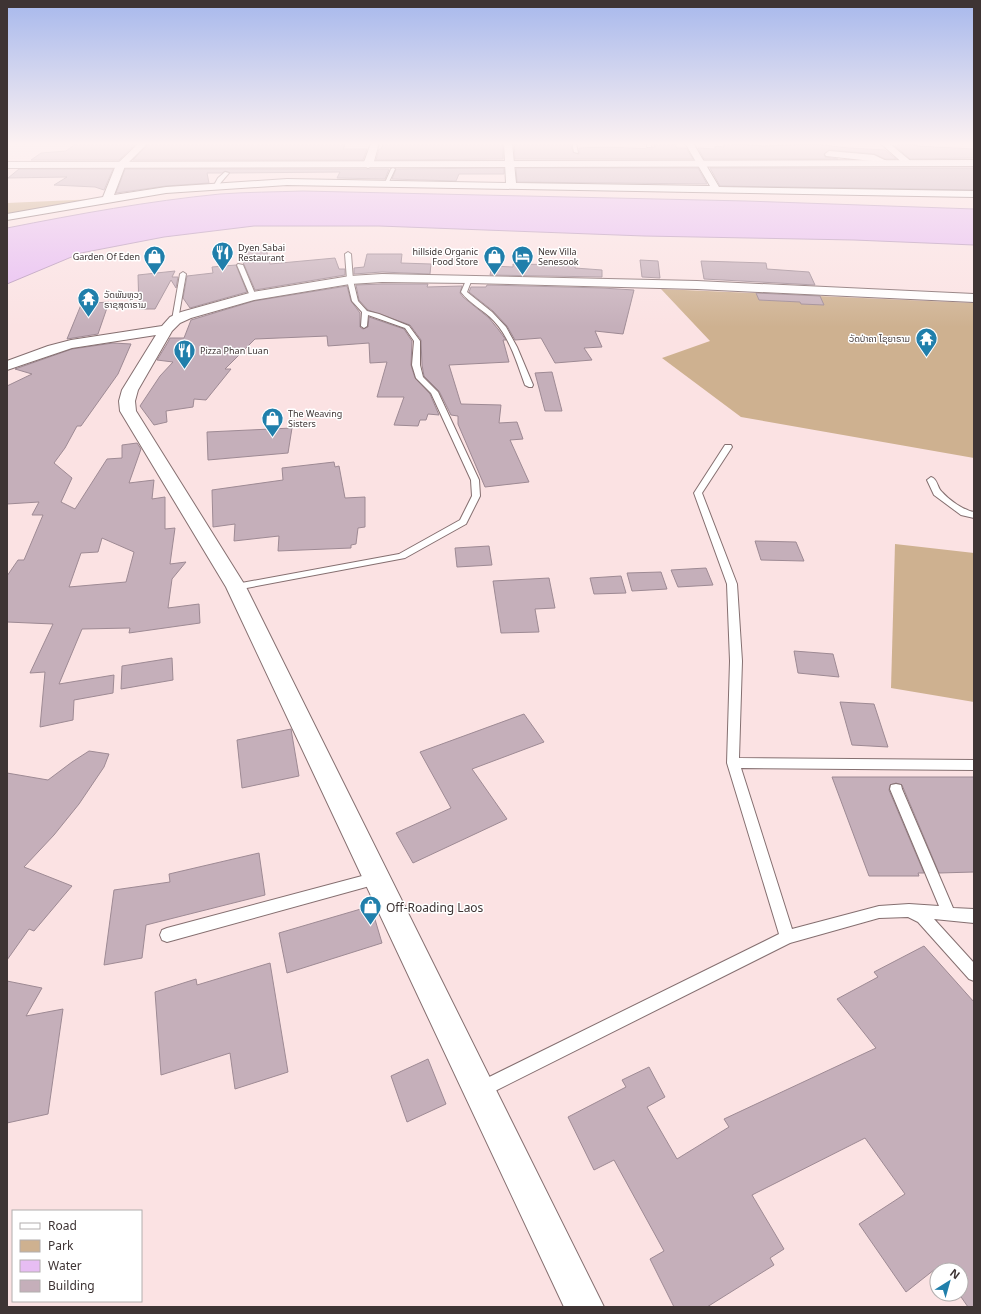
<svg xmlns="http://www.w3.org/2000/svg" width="981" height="1314" font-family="'Noto Sans','Noto Sans Lao',sans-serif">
  <rect width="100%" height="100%" fill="#fbe2e3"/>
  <path fill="#f6d4d6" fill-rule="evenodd" d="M181 147 369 148 363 163 167 162ZM300 149H364L362 153Z"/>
  <g fill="#ceb190">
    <polygon points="97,199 7,215 7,203"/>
    <polygon points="661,289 974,303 974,458 741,417 662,358 710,341"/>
    <polygon points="895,544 974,553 974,702 891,688"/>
  </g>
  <path fill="#e7bdf3" stroke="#b494ba" d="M303 191 746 201 974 209V245L854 240 644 236 379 226H254L164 237 81 253 7 284V228C78 214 149 201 220 194 248 192 275 192 303 191Z"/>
  <g fill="#c5afba" stroke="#9e8a94" fill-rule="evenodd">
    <polygon points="77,143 137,143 119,160 31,160 41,153 66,151"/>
    <polygon points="149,143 346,143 343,149 367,149 363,160 133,160"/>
    <polygon points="384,143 503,143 503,159 376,160 379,149 381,149"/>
    <polygon points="514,143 570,143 573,152 578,154 579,154 579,148 607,147 652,149 652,147 655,147 653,143 674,143 677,148 686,148 693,159 515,159"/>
    <polygon points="723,143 763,146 814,144 849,148 885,150 896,159 885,159 874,154 829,150 824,154 825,157 838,159 704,159 698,148 715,149 715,146 724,147"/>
    <polygon points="896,143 917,145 917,146 974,149 974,158 910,159 895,146"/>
    <polygon points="504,168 504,174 459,174 456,181 392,179 396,169"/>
    <polygon points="516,168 698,168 707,184 517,182"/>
    <polygon points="710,168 974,168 974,190 720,186"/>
    <polygon points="19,169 113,169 104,190 95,187 54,185 67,177 8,178"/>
    <polygon points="125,169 389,169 385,179 337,178 340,172 230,173 225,171 222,173 207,173 209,183 166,186 116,193"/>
    <polygon points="266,249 270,264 335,258 339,269 345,269 345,275 255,290 242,260 246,259 244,251"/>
    <polygon points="367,254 402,254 401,263 431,264 430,274 382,272 354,274 354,268 364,267"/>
    <polygon points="640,260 658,261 660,278 642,277"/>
    <polygon points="701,261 766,263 767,269 809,272 815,285 704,279"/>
    <polygon points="513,264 575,265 575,268 602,270 602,277 490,275 492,266 513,267"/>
    <polygon points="236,265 247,292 190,308 183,298 187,276 213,273 212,267"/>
    <polygon points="175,271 172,277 178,277 176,288 171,280 155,309 139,309 138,275"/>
    <polygon points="382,284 428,284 427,287 462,286 460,293 463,297 489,318 498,329 506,340 503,340 509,362 449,365 461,404 501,405 499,423 517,422 523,439 510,440 529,482 485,487 458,424 458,416 451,415 439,391 424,376 422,365 421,340 410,325 368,310 359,300 356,285"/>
    <polygon points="487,285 602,288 634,290 623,334 595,331 602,347 584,348 592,360 555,363 541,338 515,340 507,326 493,311 469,292 471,287 486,287"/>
    <polygon points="347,286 351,301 360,313 360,327 363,329 368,327 369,317 404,329 412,341 411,365 415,378 430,394 439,415 428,414 426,420 420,420 418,426 394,425 404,397 377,397 387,362 370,363 369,343 328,346 327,336 255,339 225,369 231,369 206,400 194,399 193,407 166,411 167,422 154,425 140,406 160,376 173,362 157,360 168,342 170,338 184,338 191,320 254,301"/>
    <polygon points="756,293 820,296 824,305 801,304 800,302 759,300"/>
    <polygon points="83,300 94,303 109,302 98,334 67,339"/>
    <path d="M113 343 131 344 118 374 81 426H77L65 448 54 463 72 478 61 502 75 509 107 459 122 458V445L137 443 141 449 129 483 154 480 152 499 165 497V529L175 528 170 564 186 562 172 579 168 608 199 604 200 623 129 633 130 628 82 629 59 684 114 675 113 693 74 700 73 720 40 727 45 672 30 673 53 624 7 622V576L18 560H24L43 515H32L39 502 7 504V386L32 374 15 369 72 349ZM102 538 134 552 126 582 69 587 81 553 98 552Z"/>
    <polygon points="552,372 562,411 545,411 535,373"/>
    <polygon points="292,428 288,453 208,460 207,432"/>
    <polygon points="334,462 335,467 339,466 345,498 365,497 365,527 358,528 356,544 351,545 351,548 278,551 279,536 234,541 235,524 213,527 212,490 283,480 282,468"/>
    <polygon points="755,541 796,542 804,561 761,560"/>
    <polygon points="489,546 492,565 457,567 455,548"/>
    <polygon points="706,568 713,585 678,587 671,570"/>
    <polygon points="661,572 667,589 632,591 627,573"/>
    <polygon points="621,576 626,593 594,594 590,578"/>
    <polygon points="549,578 555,608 535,609 539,632 501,633 493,581"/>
    <polygon points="794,651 833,654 839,677 798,673"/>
    <polygon points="172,658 173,680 121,689 122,666"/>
    <polygon points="840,702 874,704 888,747 852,745"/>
    <polygon points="524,714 544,742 472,769 507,819 413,863 396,833 451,808 420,752"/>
    <polygon points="291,729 299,776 242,788 237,740"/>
    <polygon points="89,751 109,754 104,767 79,804 54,835 24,867 72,886 34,931 29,929 7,960 7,773 48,780 72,762"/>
    <polygon points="832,777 974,777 974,872 939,873 902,785 896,783 890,785 889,790 924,873 918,873 919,876 869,876"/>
    <polygon points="259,853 265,895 146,925 142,958 104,965 114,890 170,882 169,874"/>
    <polygon points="371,906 382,943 287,973 279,933"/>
    <polygon points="924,946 974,1002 974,1307 968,1307 959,1294 961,1294 961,1270 942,1270 939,1266 906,1292 859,1224 905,1194 865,1138 752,1195 784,1249 770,1258 774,1265 707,1307 674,1307 650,1259 664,1251 614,1160 594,1170 568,1117 626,1087 622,1080 649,1067 665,1097 647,1107 677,1159 729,1127 724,1119 876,1048 837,999 878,977 874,972"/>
    <polygon points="270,963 288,1072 235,1089 230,1053 161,1075 155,992 196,979 197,985"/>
    <polygon points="7,981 42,988 26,1016 63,1009 48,1114 7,1123"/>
    <polygon points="428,1059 446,1104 407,1122 391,1076"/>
  </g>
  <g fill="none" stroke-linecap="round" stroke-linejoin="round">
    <defs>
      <g id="lane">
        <polygon points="572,143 576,143 578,153 574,152"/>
        <rect x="647" y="143" width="4" height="4"/>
        <polygon points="393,168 395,169 388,184 384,185 391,169"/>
        <polygon points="225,172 229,173 217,187 213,187 218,178"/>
        <polygon points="348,252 351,254 353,280 358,301 367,311 379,314 409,326 420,341 420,365 423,377 438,392 479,480 480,496 466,524 405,558 236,590 232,589 231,587 232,585 236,584 399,554 460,520 472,496 471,480 431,393 416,378 412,365 414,341 405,328 368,315 367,326 364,328 361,326 362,312 352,301 347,280 345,254"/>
        <polygon points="238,264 243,265 256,296 255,297 250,296 237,265"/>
        <polygon points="183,272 186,274 178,320 175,322 172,320 180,274"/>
        <path d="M467 278 472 279 467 292 492 312 506 327 517 347 533 385 532 387H529L525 385C517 363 510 338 494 321 484 310 470 304 461 292Z"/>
        <polygon points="725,445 731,445 732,447 702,493 737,584 742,661 739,758 974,760 974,770 741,768 792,929 879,906 909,904 939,906 890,789 891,785 896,784 901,785 902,789 953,908 974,909 974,923 934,919 974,963 974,981 969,979 918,922 908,917 879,918 790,943 481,1098 475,1096 473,1090 475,1084 779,934 727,763 730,661 727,584 694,493"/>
        <path d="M931 477C938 479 937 488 942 492 949 500 963 510 974 512V518L961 515 934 495 927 480Z"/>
        <polygon points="377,872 382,874 384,878 382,882 377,884 167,942 162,940 160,935 162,930 167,928"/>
      </g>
      <g id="street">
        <polygon points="139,143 148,143 125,166 114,195 166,187 287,179 506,183 504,143 512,143 516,183 710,186 685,143 693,143 719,187 974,191 974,197 287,185 166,193 7,220 7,214 103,197 116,165"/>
        <polygon points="371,143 379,143 373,165 368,168 363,165"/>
        <polygon points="880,143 889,143 913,163 908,166 905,165"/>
        <polygon points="829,151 874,155 891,163 886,166 872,161 826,156 825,154"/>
        <polygon points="382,274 697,281 974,294 974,302 697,289 469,283 382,282 350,284 254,300 191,318 180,323 172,331 138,390 135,401 136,411 246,587 604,1307 564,1307 226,587 120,411 119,401 122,390 156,335 72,348 7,370 7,361 48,346 71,340 162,326 170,317 181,312 253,292 350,276"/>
      </g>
      <polygon id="secondary" points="974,160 974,166 7,168 7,162"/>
    </defs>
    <use href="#lane" stroke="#856f70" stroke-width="2"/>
    <use href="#street" stroke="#856f70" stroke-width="2"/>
    <use href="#secondary" stroke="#856f70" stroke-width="2"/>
    <use href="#lane" fill="#fff" fill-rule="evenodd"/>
    <use href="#street" fill="#fff" fill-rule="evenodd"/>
    <use href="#secondary" fill="#fff" fill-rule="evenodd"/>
  </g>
  <linearGradient id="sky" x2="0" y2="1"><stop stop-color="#a7b8ec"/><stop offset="0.44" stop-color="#fdf2f2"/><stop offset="1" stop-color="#fdf2f2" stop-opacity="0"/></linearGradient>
  <rect width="981" height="327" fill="url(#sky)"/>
  <defs>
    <symbol id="restaurant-pin" viewBox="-11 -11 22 30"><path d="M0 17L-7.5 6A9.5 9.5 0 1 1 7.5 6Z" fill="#207fab" stroke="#fff"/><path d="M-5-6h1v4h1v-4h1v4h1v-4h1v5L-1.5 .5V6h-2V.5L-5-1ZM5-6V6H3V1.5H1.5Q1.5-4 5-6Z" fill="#fff"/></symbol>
    <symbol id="shop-pin" viewBox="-11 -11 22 30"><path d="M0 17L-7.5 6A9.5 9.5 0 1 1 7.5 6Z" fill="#207fab" stroke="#fff"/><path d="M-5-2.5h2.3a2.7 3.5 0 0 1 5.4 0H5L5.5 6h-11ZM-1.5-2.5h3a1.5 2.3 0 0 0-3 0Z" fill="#fff"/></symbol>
    <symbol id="hotel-pin" viewBox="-11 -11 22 30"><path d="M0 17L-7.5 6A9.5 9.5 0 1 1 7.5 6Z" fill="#207fab" stroke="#fff"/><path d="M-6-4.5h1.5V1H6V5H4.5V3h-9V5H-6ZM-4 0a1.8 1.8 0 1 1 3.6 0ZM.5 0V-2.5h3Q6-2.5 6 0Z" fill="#fff"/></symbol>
    <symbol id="temple-pin" viewBox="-11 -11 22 30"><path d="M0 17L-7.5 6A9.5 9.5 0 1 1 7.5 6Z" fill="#207fab" stroke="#fff"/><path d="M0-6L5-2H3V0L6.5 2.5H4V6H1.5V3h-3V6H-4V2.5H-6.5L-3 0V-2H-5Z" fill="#fff"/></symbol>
  </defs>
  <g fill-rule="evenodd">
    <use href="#restaurant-pin" x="210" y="240" width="25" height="34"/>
    <use href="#shop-pin" x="142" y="244" width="25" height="34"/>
    <use href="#shop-pin" x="482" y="244" width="25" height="34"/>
    <use href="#hotel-pin" x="510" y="244" width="25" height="34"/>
    <use href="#temple-pin" x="76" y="286" width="25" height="34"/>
    <use href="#temple-pin" x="914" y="326" width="25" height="34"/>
    <use href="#restaurant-pin" x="172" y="338" width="25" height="34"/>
    <use href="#shop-pin" x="260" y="406" width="25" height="34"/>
    <use href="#shop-pin" x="358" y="894" width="25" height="34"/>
  </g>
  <g text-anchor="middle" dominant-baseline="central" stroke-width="3" stroke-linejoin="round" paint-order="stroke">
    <g font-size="9" fill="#3e3434" stroke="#fff" text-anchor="start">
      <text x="238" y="247">Dyen Sabai<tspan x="238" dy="10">Restaurant</tspan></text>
      <text x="478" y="251" text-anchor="end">hillside Organic<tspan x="478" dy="10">Food Store</tspan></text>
      <text x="538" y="251">New Villa<tspan x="538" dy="10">Senesook</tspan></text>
      <text x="140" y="256" text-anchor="end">Garden Of Eden</text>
      <text x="104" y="294">ວັດພັນຫຼວງ<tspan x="104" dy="10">ຣາຊສຸດາຣາມ</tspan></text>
      <text x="910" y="338" text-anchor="end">ວັດປ່າຄາ ໄຊຍາຣາມ</text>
      <text x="200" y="350">Pizza Phan Luan</text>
      <text x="288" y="413">The Weaving<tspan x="288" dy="10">Sisters</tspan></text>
    </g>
    <g font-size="12" fill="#3e3434" stroke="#fff" text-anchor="start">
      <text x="386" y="907">Off-Roading Laos</text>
    </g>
  </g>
  <rect width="981" height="1314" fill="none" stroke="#3e3434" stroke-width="16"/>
  <rect x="12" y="1210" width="130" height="92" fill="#ffffff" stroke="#b2aeae"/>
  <rect x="20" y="1223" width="20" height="6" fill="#ffffff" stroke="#b2aeae"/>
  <text x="48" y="1230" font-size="12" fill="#3e3434">Road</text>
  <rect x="20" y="1240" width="20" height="12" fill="#ceb190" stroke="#b2aeae"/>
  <text x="48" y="1250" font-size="12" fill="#3e3434">Park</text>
  <rect x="20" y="1260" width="20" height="12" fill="#e7bdf3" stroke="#b2aeae"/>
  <text x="48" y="1270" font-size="12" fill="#3e3434">Water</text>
  <rect x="20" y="1280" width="20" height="12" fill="#c5afba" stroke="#b2aeae"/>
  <text x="48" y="1290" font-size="12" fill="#3e3434">Building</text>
  <g transform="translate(949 1282) rotate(37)"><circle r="19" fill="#ffffff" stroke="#b2aeae"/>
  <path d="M0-3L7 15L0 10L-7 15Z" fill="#207fab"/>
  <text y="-6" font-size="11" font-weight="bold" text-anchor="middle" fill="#3e3434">N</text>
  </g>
</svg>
